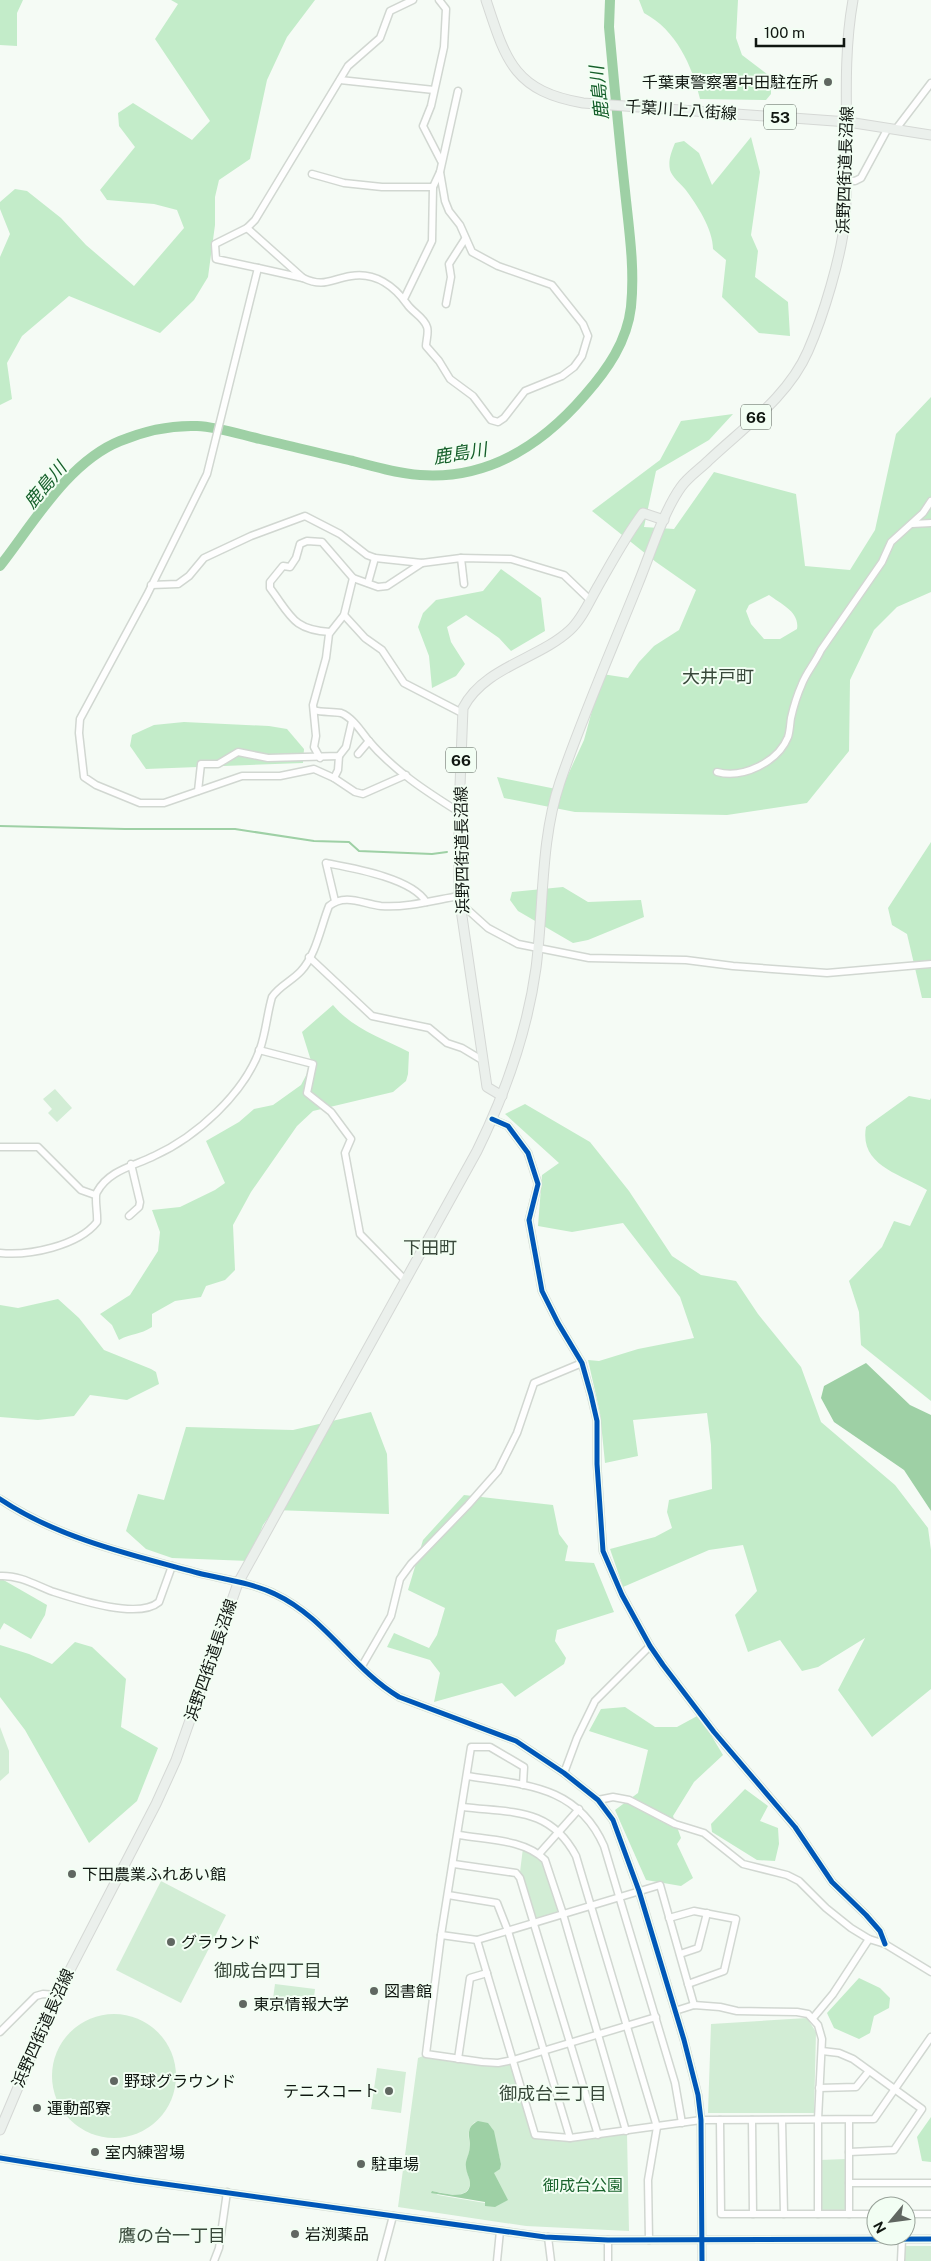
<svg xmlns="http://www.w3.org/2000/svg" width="931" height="2261" font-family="'Public Sans','Noto Sans JP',sans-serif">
  <rect width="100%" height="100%" fill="#f5fbf5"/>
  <g fill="#d2edd5" fill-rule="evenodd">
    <polygon points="55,1089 72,1108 57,1122 48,1113 52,1109 43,1099"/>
    <polygon points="0,1727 9,1751 9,1773 0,1781"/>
    <polygon points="523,1848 543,1861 559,1909 557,1912 537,1918 534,1916 520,1872"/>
    <polygon points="161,1881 226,1915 181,2003 116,1970"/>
    <polygon points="275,1984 315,1989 312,2012 272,2006"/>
    <circle cx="114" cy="2076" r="62"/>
    <polygon points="807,2018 816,2032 814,2113 708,2113 711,2024"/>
    <path d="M423 2056 465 2061 508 2063 511 2066 532 2137 569 2142 627 2134 629 2231 526 2226 398 2207 418 2058ZM475 2122 492 2128 501 2164 494 2172 485 2203 438 2195 432 2191C444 2193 471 2202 470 2181 469 2176 466 2171 466 2166 466 2159 470 2154 470 2147 469 2137 466 2130 475 2122Z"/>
    <polygon points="377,2068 406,2072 401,2113 371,2109"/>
    <polygon points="846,2159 847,2208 843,2211 823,2211 821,2209 820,2160"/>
    <rect x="904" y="2246" width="27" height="15"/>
  </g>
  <g fill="#c3ecc9" fill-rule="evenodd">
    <polygon points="0,0 23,0 17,13 17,46 0,45"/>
    <polygon points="171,0 315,0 287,37 267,80 250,159 219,180 215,197 215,225 208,277 194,300 160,333 69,296 22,336 7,363 12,399 0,405 0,257 10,234 0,209 0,202 15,189 27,191 61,218 86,245 134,286 184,228 177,210 154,204 107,200 100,190 135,147 119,126 118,113 133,103 192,140 210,121 155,39 178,4"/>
    <path d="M639 0H738L736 38 742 55 771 77V94L766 100 700 99C692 65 676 30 644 13Z"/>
    <path d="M751 137 760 172 751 235 758 251 755 277 788 302 790 336 759 333 722 297 726 260 713 249C713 229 697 205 685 189 680 183 672 177 670 170 668 160 671 153 675 143L684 141 699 153 712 185Z"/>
    <path d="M931 397V592L897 607 874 630 850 680 849 751 807 803 727 815 575 812 504 798 497 777 561 790 584 740 602 674 628 678 639 662 654 646 679 630 696 590 656 562 592 511 660 460 681 421 733 414 709 440 656 471 644 527 674 529 714 472 796 494 805 566 850 570 875 530 896 434ZM769 595C781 604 800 612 797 629L780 639H764L751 624 746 611 749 605Z"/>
    <polygon points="501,569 541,598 545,631 511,651 499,638 466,615 447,627 451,642 465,664 456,676 432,688 429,656 418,627 423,613 436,600 483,591"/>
    <polygon points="184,722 269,726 287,729 304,749 303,763 146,769 130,746 132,735 154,725"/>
    <polygon points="931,842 931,998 922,998 907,934 892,925 888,908"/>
    <polygon points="563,887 588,902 641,900 644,917 588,940 573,943 518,911 510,900 512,892"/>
    <path d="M333 1005C353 1029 382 1038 409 1052L408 1074 406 1081 393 1092 313 1111 297 1126 251 1192 233 1225 235 1270 225 1280 206 1286 201 1297 175 1301 152 1314V1327C140 1335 131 1333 119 1340L112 1325 100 1314 130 1295 158 1251 160 1232 152 1210 180 1207 215 1190 225 1183 206 1141 239 1122 254 1109 273 1105 301 1085 312 1064 302 1032Z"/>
    <path d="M909 1096 930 1100 931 1098V1401L861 1345 859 1312 849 1281 882 1247 894 1221 910 1226 927 1190C901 1174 859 1166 866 1127Z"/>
    <polygon points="525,1104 590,1142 629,1191 672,1256 701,1275 736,1281 758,1314 801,1367 821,1422 895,1485 928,1528 931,1550 931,1689 872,1737 838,1690 865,1638 818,1667 802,1671 780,1640 748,1652 735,1615 757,1591 743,1545 709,1550 623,1587 610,1549 655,1537 672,1528 667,1512 669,1500 712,1489 711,1445 707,1413 633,1420 638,1456 605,1463 600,1413 588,1360 599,1361 638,1349 694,1338 680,1297 623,1223 572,1232 538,1226 542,1175 559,1163 505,1114"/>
    <polygon points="58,1299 79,1318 104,1350 151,1369 156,1372 159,1384 127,1400 90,1395 74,1416 38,1420 0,1417 0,1305 18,1308"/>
    <polygon points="371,1412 387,1454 389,1514 274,1510 263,1525 249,1561 172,1558 146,1549 126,1531 138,1494 164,1500 186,1427 293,1430"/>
    <polygon points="464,1495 553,1505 559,1534 568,1546 565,1561 594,1563 614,1612 557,1630 555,1641 566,1658 564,1664 515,1697 502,1683 434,1702 440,1673 430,1660 387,1647 394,1633 429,1648 437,1635 445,1608 408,1590 423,1540"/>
    <polygon points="0,1578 47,1605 45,1615 31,1639 4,1623 0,1630"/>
    <polygon points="75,1642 92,1647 126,1679 121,1727 158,1748 137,1801 89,1843 25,1730 0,1697 0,1645 29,1654 52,1664"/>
    <polygon points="625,1707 655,1727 677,1727 699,1715 723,1755 694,1782 673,1816 681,1838 677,1844 693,1878 681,1886 646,1880 615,1810 638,1793 648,1750 589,1731 601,1709"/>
    <polygon points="745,1789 768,1806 760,1821 778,1828 779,1844 775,1861 757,1860 712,1832 711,1824"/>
    <polygon points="859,1978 880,1988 890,1998 889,2008 874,2016 870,2033 859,2039 834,2028 827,2013"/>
    <polygon points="931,2117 931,2162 922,2161 917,2137"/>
  </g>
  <g fill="#9ed0a5">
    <polygon points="866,1363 910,1405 931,1415 931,1511 904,1470 834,1422 821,1398 824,1386"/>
    <path d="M478 2121 488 2123 494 2131 501 2164 500 2169 494 2173 508 2200 495 2207 485 2206V2202L431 2193 432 2191C443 2193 471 2202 470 2182 469 2176 466 2172 466 2167 465 2161 468 2157 469 2152 473 2140 462 2129 478 2121Z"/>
  </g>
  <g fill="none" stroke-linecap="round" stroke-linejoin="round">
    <polyline stroke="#9ed0a5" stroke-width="2" points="0,826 125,829 235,829 314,841 349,842 359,851 432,854 447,852"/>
    <path stroke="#9ed0a5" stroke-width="10" d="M0 566C33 524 68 462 120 441 144 431 171 425 197 426 218 427 239 434 260 439 291 446 322 454 353 461 375 467 397 473 420 475 488 480 542 445 585 395 607 370 627 342 631 307 635 268 629 230 625 191 619 136 614 82 609 27L610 0"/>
    <defs>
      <g id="minor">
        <polyline points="439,0 446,9 444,47 431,106 423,126 441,161"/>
        <polyline points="340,80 434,90"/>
        <polyline points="896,129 931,83"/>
        <polyline points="312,174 344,183 382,187 433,187"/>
        <polyline points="846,180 855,181 861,178 888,128"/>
        <path d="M247 228 303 278C324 288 331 279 351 276 375 272 394 286 407 304 412 312 424 317 427 327 429 332 426 341 426 346L439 361 450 379 473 396 491 420 498 422 504 418 525 391 562 376 574 367 582 356 588 336 583 324 552 285 498 266 472 252 460 225 449 211 445 201 440 172"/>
        <polyline points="258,268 216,259 215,244 247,228 255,220 348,66 380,38 390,11 413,0"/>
        <polyline points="303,278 258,268 207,474 147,595 80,719 79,733 84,777 96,785 140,803 164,803 242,776 280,776 314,769 334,778 355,792 363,794 406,775"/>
        <polyline points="404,299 432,241 433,187 440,172 458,91"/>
        <polyline points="446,304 451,277 449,264 465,239"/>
        <polyline points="912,524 931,523"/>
        <polyline points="461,558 464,584"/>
        <polyline points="368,583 375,558"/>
        <polyline points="151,585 178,584 189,576 204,558 251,536 305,516 340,534 367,555 375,558 422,563 461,558 511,559 564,575 590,600"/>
        <polyline points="344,615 365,638 382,650 404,683 462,713"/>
        <path d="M330 632C293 630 291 616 270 588V582L283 566 290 567 296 558 300 544 307 541 322 542 353 578 378 587 387 586 422 563"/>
        <path d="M314 710C323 713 332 711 341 713 352 717 361 731 368 740 393 770 427 792 459 812"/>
        <polyline points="358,754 369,741"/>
        <polyline points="320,758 314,747 316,736 313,705 326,658 329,634 344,615 353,578"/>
        <path d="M717 772C743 779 778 762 788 737 790 731 790 724 791 718 793 709 798 693 802 684 806 673 815 663 821 650L882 562 891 542 923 513 931 501"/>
        <polyline points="334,778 338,770 339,756"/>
        <polyline points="198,791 201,764 218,764 238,752 268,758 339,756 346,747 352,721"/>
        <path d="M335 901 326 863C352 868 412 878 426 902"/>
        <polyline points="461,908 468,910 488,928 518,944 589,958 686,960 733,966 827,973 931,964"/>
        <polyline points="309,957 372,1016 429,1028 447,1043 462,1048 482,1060"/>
        <polyline points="259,1050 313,1064 307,1093 331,1112 351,1139 345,1153 360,1234 405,1280"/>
        <polyline points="492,1119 508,1126 528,1153 538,1184 529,1220 542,1291 558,1323 582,1363 591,1395 597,1421 597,1464 603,1551 622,1595 650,1646 663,1665 714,1732 795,1827 832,1882 866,1915 880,1931 885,1944"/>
        <polyline points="0,1147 38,1147 81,1190 95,1195"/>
        <polyline points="129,1216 139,1207 140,1202 131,1164"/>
        <path d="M0 1253C29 1256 78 1246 97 1222 98 1214 94 1197 97 1192 109 1170 134 1166 154 1156 196 1137 244 1094 260 1049 266 1032 267 1014 272 997 279 986 292 981 301 971 316 955 321 926 329 906 345 893 363 904 381 906 407 908 435 900 459 896"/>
        <path d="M0 1499C58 1538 131 1555 198 1573 222 1579 253 1583 275 1594 326 1618 352 1669 399 1697L516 1741 564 1773 598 1800 613 1820 639 1891 684 2040 698 2095 701 2120 702 2261"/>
        <path d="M0 1576C18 1575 34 1584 51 1591 76 1599 138 1620 159 1602L172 1566"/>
        <polyline points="362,1666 391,1616 400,1579 411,1564 468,1505 498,1471 517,1433 534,1383 582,1363"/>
        <polyline points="564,1773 577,1738 595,1701 650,1646"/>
        <path d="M467 1776C525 1785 577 1785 604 1846L675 2083 682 2123"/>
        <polyline points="523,1785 524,1767 490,1747 471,1747 441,1935 426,2054 482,2062 498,2063 513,2060 656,2017"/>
        <polyline points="598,1800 613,1797 629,1800 675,1824 704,1833 743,1864 787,1875 799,1881 826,1908 851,1928 869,1939 885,1944 931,1972"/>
        <path d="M463 1807C512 1813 550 1807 576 1856L657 2127 648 2180 649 2240"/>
        <path d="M459 1835C487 1840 524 1839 545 1860L563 1914 626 2131"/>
        <polyline points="539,1854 579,1809"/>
        <polyline points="454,1864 516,1873 520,1878 598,2135"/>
        <polyline points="448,1895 497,1903 508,1931 570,2138"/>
        <polyline points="669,1918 694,1911 736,1919 724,1971 688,1984"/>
        <polyline points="441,1935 477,1940 660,1885 694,2005"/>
        <polyline points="477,1940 535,2135 570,2138 701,2120 874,2119 931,2037"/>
        <polyline points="680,1954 698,1948 707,1913"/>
        <polyline points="675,2011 694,2005 720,2007 737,2011 797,2012 808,2014 818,2025 822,2039 818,2119 818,2214"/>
        <polyline points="813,2018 833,1994 869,1939"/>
        <polyline points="0,2032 36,1996 43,1994 57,1995"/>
        <polyline points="822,2051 839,2053 853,2059 922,2109 894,2150 849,2152"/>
        <polyline points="458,2059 470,1978 487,1973"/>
        <polyline points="819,2088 856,2087 869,2071"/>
        <polyline points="720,2120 721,2214 876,2214"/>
        <polyline points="752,2120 753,2214"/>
        <polyline points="782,2120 784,2214"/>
        <polyline points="849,2120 849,2214"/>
        <polyline points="0,2158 136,2180 545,2237 608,2240 931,2239"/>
        <polyline points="849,2183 931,2183"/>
        <polyline points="906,2214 931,2214"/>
        <polyline points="548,2237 551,2261"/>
        <polyline points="214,2261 219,2248 227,2192"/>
        <polyline points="381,2261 393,2216"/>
        <polyline points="497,2261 500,2231"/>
        <polyline points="608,2261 608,2240"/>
        <polyline points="901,2261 902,2239"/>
      </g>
      <g id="major">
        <path d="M486 0C506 61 514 91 583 103L848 122 931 135"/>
        <path d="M502 1096 487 1087 459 896V812L463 708C484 667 539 659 570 630 582 619 589 602 597 588 612 562 625 537 643 513L664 520"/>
        <path d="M0 2130 57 1995 156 1804 176 1760 238 1583 477 1151C506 1092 527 1033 536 968 544 906 540 841 560 782 583 715 612 649 638 584 650 555 663 512 681 487 688 477 700 469 708 461 744 427 788 397 808 351 823 317 842 255 845 218 851 146 840 72 853 0"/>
      </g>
    </defs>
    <use href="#minor" stroke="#d1d7d1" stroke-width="9"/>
    <use href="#major" stroke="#d5d8d5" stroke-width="11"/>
    <use href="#minor" stroke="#fefefe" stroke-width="6"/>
    <use href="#major" stroke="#ebf0ec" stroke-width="9"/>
    <defs>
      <g id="cycleway">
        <polyline points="492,1119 508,1126 528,1153 538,1184 529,1220 542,1291 558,1323 582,1363 591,1395 597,1421 597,1464 603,1551 622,1595 650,1646 663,1665 714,1732 795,1827 832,1882 866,1915 880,1931 885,1944"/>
        <path d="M0 1499C58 1538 131 1555 198 1573 222 1579 253 1583 275 1594 326 1618 352 1669 399 1697L516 1741 564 1773 598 1800 613 1820 639 1891 684 2040 698 2095 701 2120 702 2261"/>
        <polyline points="0,2158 136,2180 545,2237 608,2240 931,2239"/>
      </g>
    </defs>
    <use href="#cycleway" stroke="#f2fef3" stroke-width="8"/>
    <use href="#cycleway" stroke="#0057b8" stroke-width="5"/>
  </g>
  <g fill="#606761" stroke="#f2fef3" stroke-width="2">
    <circle cx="828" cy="82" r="5"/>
    <circle cx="72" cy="1874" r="5"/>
    <circle cx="171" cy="1942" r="5"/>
    <circle cx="374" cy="1991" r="5"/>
    <circle cx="243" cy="2004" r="5"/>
    <circle cx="114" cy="2081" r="5"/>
    <circle cx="389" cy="2091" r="5"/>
    <circle cx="37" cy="2108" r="5"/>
    <circle cx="95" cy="2152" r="5"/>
    <circle cx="361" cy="2164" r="5"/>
    <circle cx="295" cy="2234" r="5"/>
  </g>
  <g text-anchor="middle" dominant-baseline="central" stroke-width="4" stroke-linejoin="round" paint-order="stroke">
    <g fill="#f2fef3" stroke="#545c55" stroke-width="1">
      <rect x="764" y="104.5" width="32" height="25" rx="4"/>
      <rect x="741" y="404.5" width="30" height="25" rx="4"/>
      <rect x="446" y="747.5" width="30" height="25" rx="4"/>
    </g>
    <g font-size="15" font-weight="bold" fill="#101711">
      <text x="780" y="117">53</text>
      <text x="756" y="417">66</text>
      <text x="461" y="760">66</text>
    </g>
    <g font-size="16" fill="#101711" stroke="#f2fef3" text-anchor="start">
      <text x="818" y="82" text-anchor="end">千葉東警察署中田駐在所</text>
      <text x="82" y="1874">下田農業ふれあい館</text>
      <text x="181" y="1942">グラウンド</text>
      <text x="384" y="1991">図書館</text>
      <text x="253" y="2004">東京情報大学</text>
      <text x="124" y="2081">野球グラウンド</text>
      <text x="379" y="2091" text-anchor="end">テニスコート</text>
      <text x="47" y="2108">運動部寮</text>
      <text x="105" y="2152">室内練習場</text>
      <text x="371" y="2164">駐車場</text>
      <text x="305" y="2234">岩渕薬品</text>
    </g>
    <g font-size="16" fill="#101711" stroke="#f2fef3">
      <text transform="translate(681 110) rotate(4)">千葉川上八街線</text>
      <text transform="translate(845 170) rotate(-88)">浜野四街道長沼線</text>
      <text transform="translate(462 850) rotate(-91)">浜野四街道長沼線</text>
      <text transform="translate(211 1660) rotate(-71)">浜野四街道長沼線</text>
      <text transform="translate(43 2028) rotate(-66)">浜野四街道長沼線</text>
    </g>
    <g font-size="16" fill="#1b642e" stroke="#f2fef3">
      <text x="583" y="2185">御成台公園</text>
    </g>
    <g font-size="18" font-style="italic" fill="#155f2a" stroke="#f2fef3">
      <text transform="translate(599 93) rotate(-96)">鹿島川</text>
      <text transform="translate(460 453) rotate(-9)">鹿島川</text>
      <text transform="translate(45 485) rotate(-50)">鹿島川</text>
    </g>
    <g font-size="18" fill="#38483a" stroke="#f2fef3">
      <text x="718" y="676">大井戸町</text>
      <text x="430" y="1247">下田町</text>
      <text x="268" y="1970">御成台四丁目</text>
      <text x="553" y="2093">御成台三丁目</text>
      <text x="172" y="2235">鷹の台一丁目</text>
    </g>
  </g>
  <g transform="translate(891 2221) rotate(241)"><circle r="24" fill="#f2fef3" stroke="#98a299"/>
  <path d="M0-4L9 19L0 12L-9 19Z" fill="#606761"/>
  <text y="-8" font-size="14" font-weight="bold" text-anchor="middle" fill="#101711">N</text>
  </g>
  <path d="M756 38v8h88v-8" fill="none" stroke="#101711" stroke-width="2.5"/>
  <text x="764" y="38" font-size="15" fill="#101711" stroke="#f2fef3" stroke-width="4" paint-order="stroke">100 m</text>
</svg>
